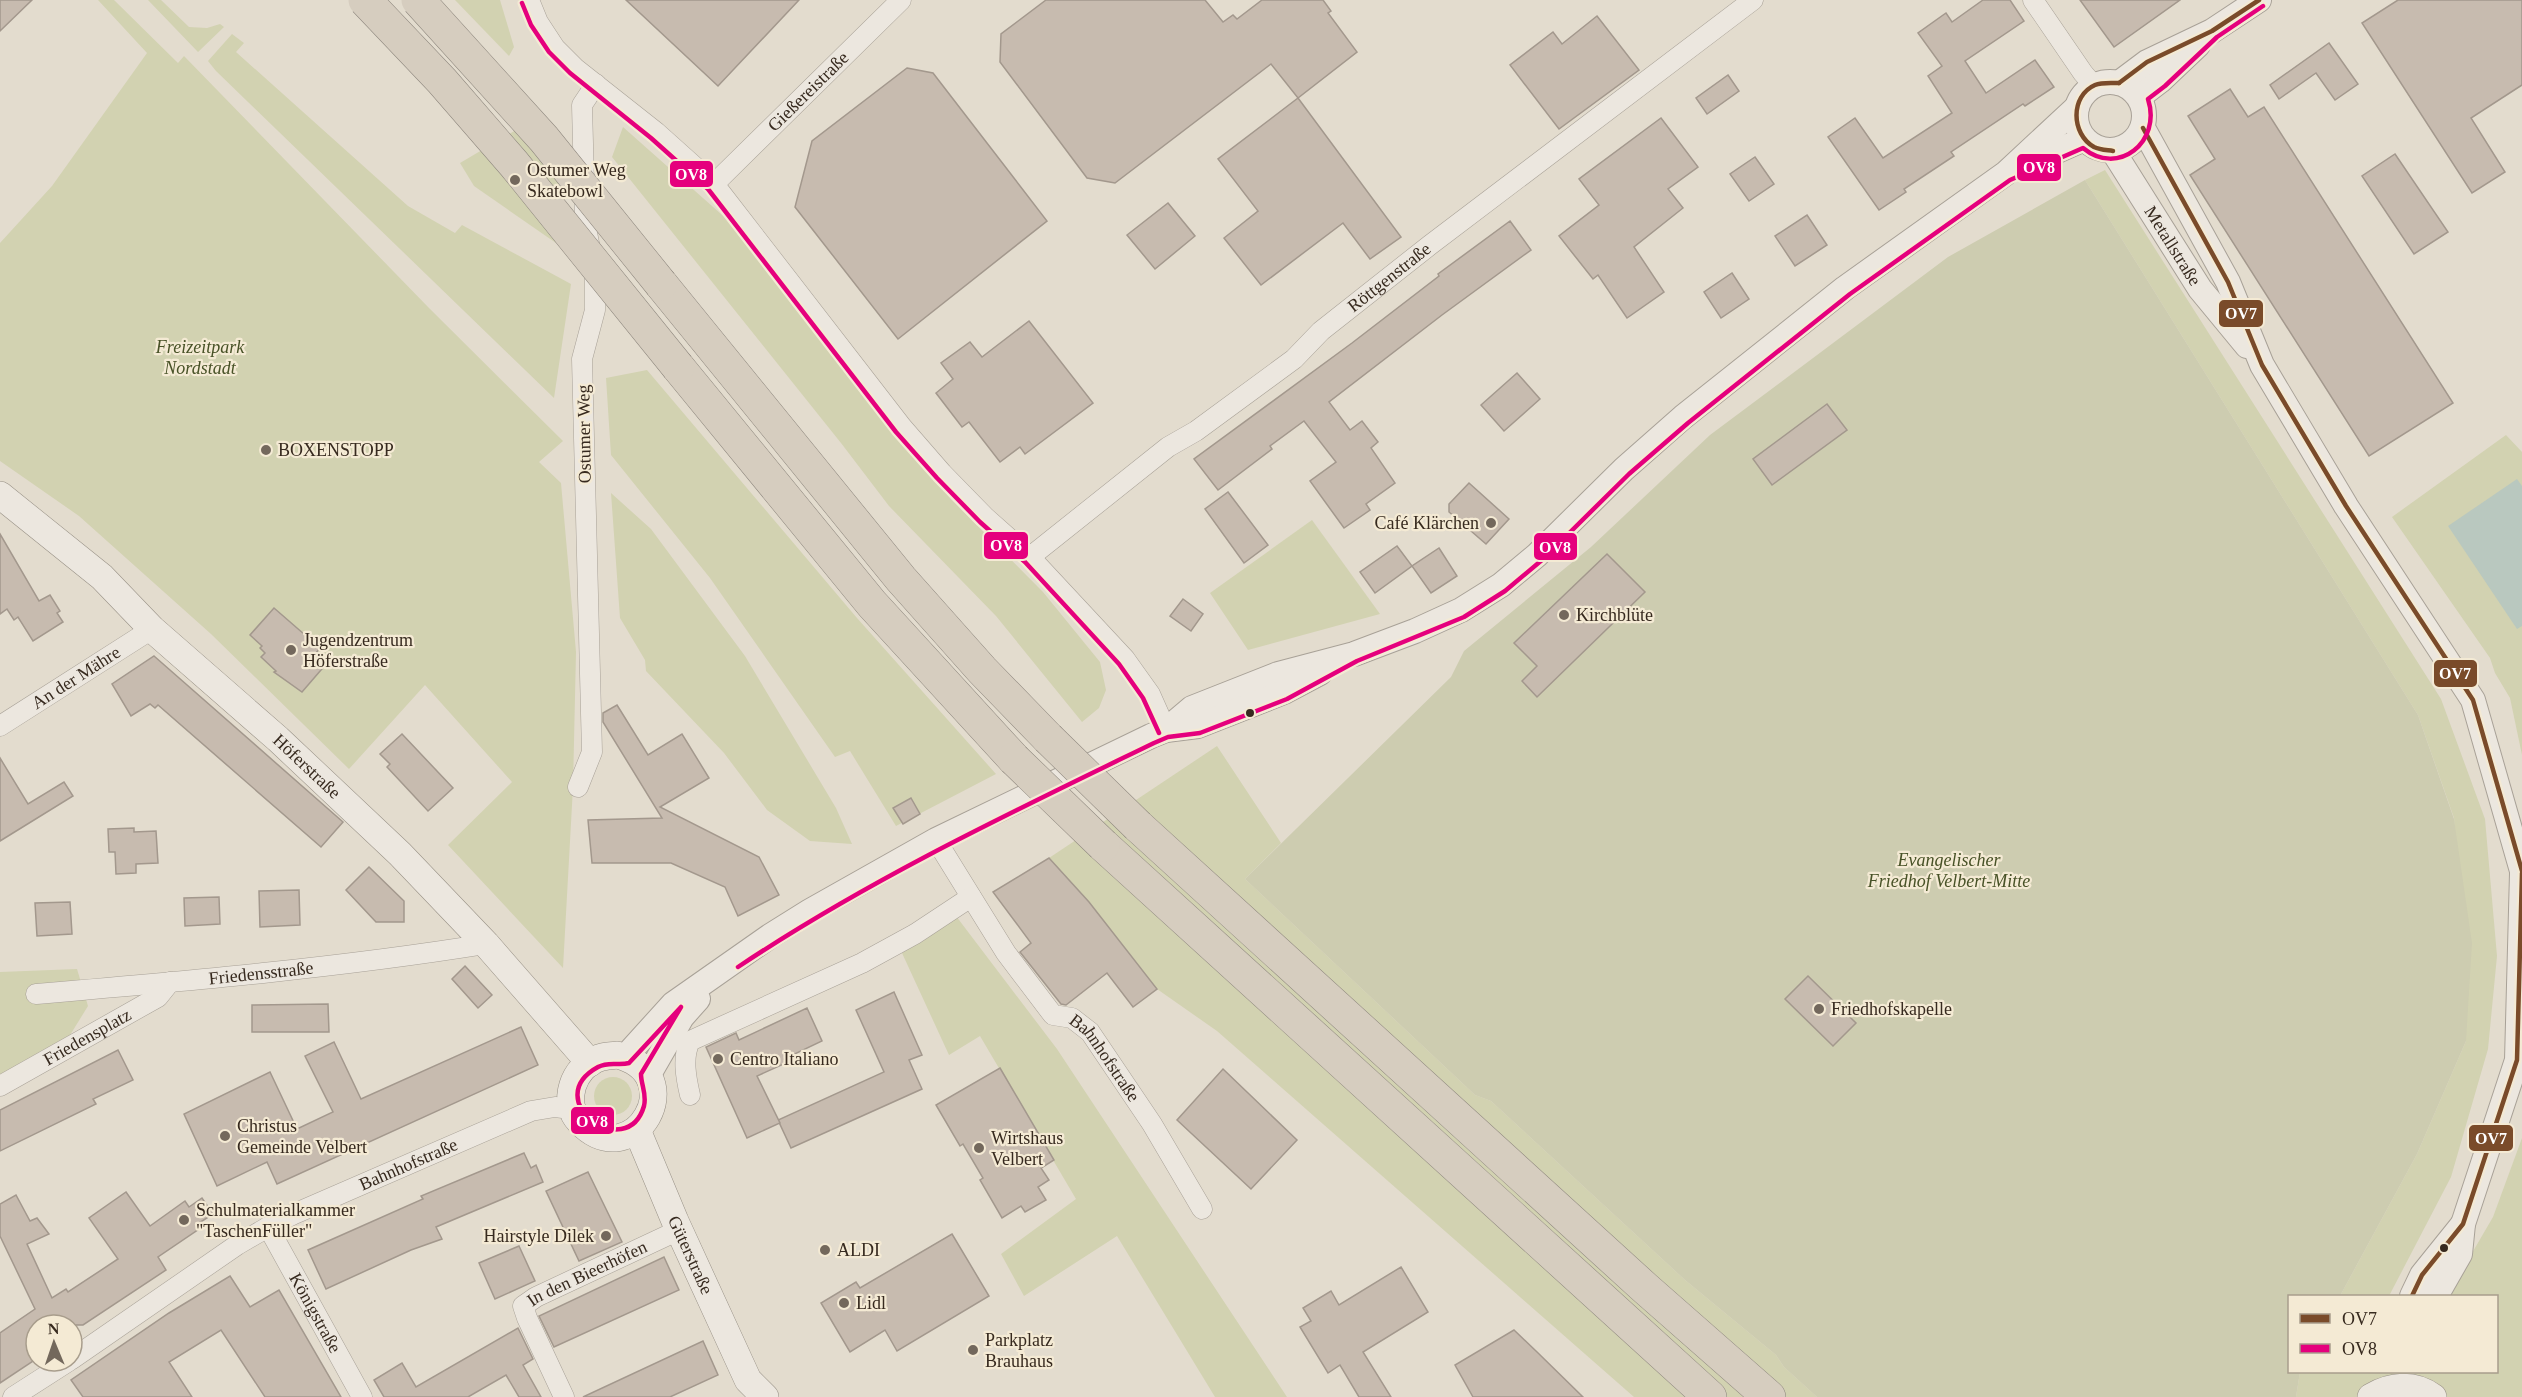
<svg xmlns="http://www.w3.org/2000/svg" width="2522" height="1397" font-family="Georgia,serif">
  <rect width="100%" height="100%" fill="#e3dcce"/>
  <g fill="#d2d2b1">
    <polygon points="98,0 114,0 178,63 184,56 429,308 563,441 539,462 561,483 576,652 573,787 563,968 448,845 512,782 425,685 349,769 211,634 79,516 0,461 0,243 52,186 147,53"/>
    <polygon points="148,0 161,0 189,27 207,28 220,24 224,27 198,52"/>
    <polygon points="455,0 500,0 514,47 509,56"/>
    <polygon points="232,34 244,43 236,52 408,206 455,233 462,225 571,284 554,398 216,71 208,61"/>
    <polygon points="521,127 560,175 556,243 474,186 460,163"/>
    <polygon points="623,127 730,222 864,395 951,499 1043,592 1100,662 1106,690 1099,708 1082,722 996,616 889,506 841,443 612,157"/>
    <polygon points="2105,170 2441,699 2485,819 2497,956 2488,1049 2451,1177 2389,1296 2340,1296 2417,1154 2466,1041 2454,818 2418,715 2085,180"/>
    <polygon points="647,370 857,618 996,774 896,826 850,751 835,757 710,578 611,455 606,378"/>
    <polygon points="2506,435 2522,452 2522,755 2510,698 2495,673 2490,658 2392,517"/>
    <polygon points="611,493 651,529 745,656 836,808 852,844 810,841 767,810 724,753 646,671 645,660 620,618"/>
    <polygon points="1312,520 1380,614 1248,650 1210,593"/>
    <polygon points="1217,746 1281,843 1245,879 1475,1095 1491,1101 1685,1280 1776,1355 1784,1367 1817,1397 1634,1397 1217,1031 1157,989 1087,900 1049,858"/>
    <polygon points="956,916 1057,1049 1287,1397 1215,1397 1117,1236 1024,1296 1001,1254 1076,1199 980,1036 949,1055 902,953"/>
    <polygon points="77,969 88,1006 67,1040 0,1076 0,972"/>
    <circle cx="613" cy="1096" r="19"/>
    <polygon points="2522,1138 2522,1397 2296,1397 2300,1372 2496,1372 2496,1296 2447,1296 2493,1217"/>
  </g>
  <polygon fill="#cdccb0" points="2085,180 2418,715 2454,819 2472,943 2466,1041 2417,1154 2340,1296 2290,1296 2290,1372 2300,1372 2296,1397 1817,1397 1784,1367 1776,1355 1685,1280 1491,1101 1475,1095 1245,879 1451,677 1464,651 1591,547 1710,435 1948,257"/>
  <polygon fill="#b9c8bf" points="2517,479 2522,486 2522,626 2517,629 2448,526"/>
  <g fill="#c7bbaf" stroke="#a3988d" stroke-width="1.5">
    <polygon points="0,0 32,0 0,31"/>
    <polygon points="626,0 799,0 718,86"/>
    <polygon points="1046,0 1205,0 1223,22 1233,15 1237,19 1262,0 1323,0 1331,11 1328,13 1357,52 1298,98 1271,64 1115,183 1087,178 1000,62 1001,34"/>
    <polygon points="1983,0 2010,0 2024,21 1965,61 1986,93 2035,60 2054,87 2025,106 2023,104 1951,152 1954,156 1904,189 1906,192 1879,210 1828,137 1855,118 1883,158 1952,113 1928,76 1942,66 1918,33 1946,13 1952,22"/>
    <polygon points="2080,0 2180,0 2114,47"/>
    <polygon points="2398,0 2522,0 2522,85 2471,118 2505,172 2472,193 2362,23"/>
    <polygon points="1597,16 1639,70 1559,129 1510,65 1553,32 1562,44"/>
    <polygon points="2329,43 2358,84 2335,100 2316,73 2279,99 2270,85"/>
    <polygon points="907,68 933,73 1047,221 898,339 795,207 812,141"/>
    <polygon points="1728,75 1739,91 1707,114 1696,98"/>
    <polygon points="2230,89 2248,117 2264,107 2453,403 2369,456 2190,175 2215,159 2188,116"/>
    <polygon points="1298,98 1401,237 1370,259 1343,223 1261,285 1224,238 1258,211 1218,159"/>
    <polygon points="1661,118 1698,167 1668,189 1683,208 1634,247 1664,292 1627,318 1598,275 1593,279 1559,236 1599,205 1579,179"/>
    <polygon points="2395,154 2448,232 2414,254 2362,176"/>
    <polygon points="1755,157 1774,184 1749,201 1730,174"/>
    <polygon points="1168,203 1195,236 1155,269 1127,235"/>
    <polygon points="1807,215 1827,245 1795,266 1775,236"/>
    <polygon points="1510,221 1531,250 1442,315 1329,402 1350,430 1362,421 1378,442 1371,448 1395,483 1366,504 1370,510 1344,528 1310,481 1336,462 1304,421 1270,446 1272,449 1218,490 1194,459 1352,343 1439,276 1438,274"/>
    <polygon points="1732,273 1749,299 1721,318 1704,292"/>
    <polygon points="1029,321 1093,403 1025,454 1020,447 1000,462 969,422 962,427 936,393 953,379 941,363 970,342 982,357"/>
    <polygon points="1517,373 1540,399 1504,431 1481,405"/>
    <polygon points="1827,404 1847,430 1772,485 1753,459"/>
    <polygon points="1469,483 1509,519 1486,544 1449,512 1449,504"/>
    <polygon points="1228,492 1268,545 1244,563 1205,509"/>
    <polygon points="0,534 39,601 50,595 60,611 57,613 63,622 33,641 18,617 14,620 7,609 0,614"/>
    <polygon points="1397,546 1412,566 1375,593 1360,572"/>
    <polygon points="1439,548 1457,576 1431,593 1412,566"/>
    <polygon points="1607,554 1645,592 1537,697 1522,681 1537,666 1514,643"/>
    <polygon points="1183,599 1203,614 1191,631 1170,616"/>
    <polygon points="274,608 320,648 316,653 327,663 302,692 274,672 276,671 261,657 265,653 260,648 262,646 250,635"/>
    <polygon points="154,656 343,822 321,847 158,705 155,708 150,704 131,716 112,684"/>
    <polygon points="617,705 648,755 682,734 709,778 660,807 759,857 779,895 738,916 725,887 671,863 592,863 588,820 662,818 603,722 603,713"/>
    <polygon points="402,734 453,788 428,811 387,767 390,764 380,754"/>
    <polygon points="0,758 28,804 64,782 73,796 0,841"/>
    <polygon points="911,798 920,814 903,824 893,808"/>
    <polygon points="134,828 134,832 156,831 158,863 136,864 136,873 116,874 115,852 109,852 108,829"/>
    <polygon points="1049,858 1089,902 1157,989 1133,1007 1107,973 1066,1005 1061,1004 1020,952 1031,943 993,892"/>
    <polygon points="369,867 404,901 404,922 376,922 346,890"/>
    <polygon points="299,890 300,925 260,927 259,891"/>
    <polygon points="219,897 220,924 185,926 184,898"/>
    <polygon points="70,902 72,934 37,936 35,903"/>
    <polygon points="465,966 492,995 478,1008 452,979"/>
    <polygon points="1808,976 1856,1023 1833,1046 1785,999"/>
    <polygon points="894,992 922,1055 909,1060 922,1089 791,1148 778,1120 884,1072 856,1010"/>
    <polygon points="328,1004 329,1032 252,1032 252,1005"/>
    <polygon points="807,1008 822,1041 784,1059 786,1063 757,1076 780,1123 747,1138 706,1047 736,1033 739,1040"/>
    <polygon points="521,1027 538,1065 277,1184 267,1162 217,1186 184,1114 270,1072 297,1129 333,1112 305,1056 334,1042 361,1099"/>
    <polygon points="118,1050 133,1080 93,1099 96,1104 0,1151 0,1110"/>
    <polygon points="1000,1068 1054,1160 1041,1168 1049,1180 1038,1187 1046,1200 1025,1212 1021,1206 1002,1218 980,1180 983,1178 963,1144 960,1146 936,1105"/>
    <polygon points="1223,1069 1297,1140 1251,1189 1177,1120"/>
    <polygon points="524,1153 531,1168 536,1165 543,1182 436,1227 442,1239 411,1250 326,1289 308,1250 423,1199 421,1196"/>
    <polygon points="588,1172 622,1242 579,1261 546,1191"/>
    <polygon points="126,1192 150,1226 185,1201 189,1207 202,1198 213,1214 199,1223 202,1227 158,1257 166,1270 83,1325 36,1325 36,1359 0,1383 0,1333 35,1309 0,1236 0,1204 16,1195 30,1221 37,1218 49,1234 27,1244 52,1298 66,1289 68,1292 118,1259 89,1218"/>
    <polygon points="952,1234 989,1296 897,1351 885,1330 850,1352 821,1303 856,1282 860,1288"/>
    <polygon points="519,1246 535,1281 495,1299 479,1263"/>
    <polygon points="664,1257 679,1290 554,1347 539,1316"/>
    <polygon points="1401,1267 1428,1312 1363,1352 1391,1397 1359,1397 1340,1365 1328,1373 1300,1327 1311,1321 1303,1308 1331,1291 1339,1305"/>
    <polygon points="230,1276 250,1307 279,1290 341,1397 265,1397 221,1330 169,1362 192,1397 83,1397 71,1380 169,1313"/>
    <polygon points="518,1328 533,1359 523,1365 541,1397 519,1397 506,1375 468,1397 384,1397 374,1380 402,1363 416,1387"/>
    <polygon points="1514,1330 1536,1351 1583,1397 1473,1397 1455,1365"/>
    <polygon points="703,1341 718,1375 670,1397 583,1397"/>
  </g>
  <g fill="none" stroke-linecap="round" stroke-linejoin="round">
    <defs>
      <g id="minor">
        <polyline points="529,0 538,22 555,48 575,68 656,132 714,184 902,427 942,473 985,517 1030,557 1125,659 1150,694 1166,730"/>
        <polyline points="2033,0 2083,73 2094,86"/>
        <path id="s1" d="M714 184 901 0"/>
        <path id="s2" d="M1030 557 1168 447 1196 431 1294 359 1321 331 1430 245 1753 0"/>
        <path id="s3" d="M0 726 152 629"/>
        <polyline points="578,787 592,752 582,359 595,310 595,275 585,222 582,105 596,84"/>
        <path id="s4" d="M936 840 1006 953 1053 1015 1072 1018 1090 1032 1152 1124 1202 1209"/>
        <path id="s5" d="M36 994C186 981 337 968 486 944"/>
        <path id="s6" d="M0 1086 158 997 170 982"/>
        <path d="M690 1095C686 1078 682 1057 690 1041L862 963 915 934 971 897"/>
        <path id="s7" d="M268 1227 362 1397"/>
        <path id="s8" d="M72 1359 237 1245 268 1227 294 1214 531 1111 555 1107 571 1109"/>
        <polyline points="13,1397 69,1361"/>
        <path id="s9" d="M564 1397 527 1318 523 1306 536 1297 679 1230"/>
      </g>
      <g id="tertiary">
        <circle cx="2110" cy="116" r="34"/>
        <polyline points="2119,83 2147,62 2212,31 2259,0"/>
        <polyline points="2139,97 2160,81 2198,45"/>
        <polyline points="2143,128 2228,282 2262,365 2346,506 2473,700 2522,871"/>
        <path id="s10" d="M2113 151 2200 289 2247 346"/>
        <polyline points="2023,166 2084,139"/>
        <polyline points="1166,730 1192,708 1278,674 1354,654 1415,631 1461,610 1501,585 1537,555 1624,469 1683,417 1845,288 2006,173 2077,107"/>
        <polyline points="625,1057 673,1004 770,936 810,911 936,840 1151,736 1166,730 1198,726 1284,692 1320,673"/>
        <polyline points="648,1076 682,1017 698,999"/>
        <polyline points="2412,1296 2422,1275 2463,1224"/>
        <polyline points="2436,1296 2460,1254 2463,1224 2517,1060 2522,873"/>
      </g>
      <g id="secondary">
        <path id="s11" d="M0 495 102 577 152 629 278 739 400 854 486 944 590 1063"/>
        <path d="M617 1055C693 1074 634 1177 580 1122 561 1103 573 1066 599 1058 604 1056 611 1056 617 1055Z"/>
        <path id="s12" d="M637 1130 675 1221 748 1380 765 1397"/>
        <path d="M2371 1397C2391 1385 2414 1383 2433 1397"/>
      </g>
      <g id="motorway">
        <polyline points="661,284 901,579 982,670 1048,738"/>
        <polyline points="678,367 872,604 1014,759"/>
        <polyline points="1138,826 1645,1288 1769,1397"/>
        <polyline points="1103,845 1710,1397"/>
      </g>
    </defs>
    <use href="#minor" stroke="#a8a197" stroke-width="21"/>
    <use href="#tertiary" stroke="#a8a197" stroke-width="26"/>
    <use href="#secondary" stroke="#989186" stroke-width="28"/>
    <use href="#motorway" stroke="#8e877e" stroke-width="34"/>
    <use href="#minor" stroke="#ece7df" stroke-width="20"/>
    <use href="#tertiary" stroke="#ece7df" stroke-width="24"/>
    <use href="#secondary" stroke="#ece7df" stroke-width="27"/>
    <use href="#motorway" stroke="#d6cdbf" stroke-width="33"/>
    <defs>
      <g id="motorway-bridge">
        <polyline points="365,0 442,81 514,164 678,367"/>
        <polyline points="418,0 544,139 661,284"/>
        <polyline points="1048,738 1138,826"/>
        <polyline points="1014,759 1103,845"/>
      </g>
    </defs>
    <use href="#motorway-bridge" stroke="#8e877e" stroke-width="34" stroke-linecap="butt"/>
    <use href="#motorway-bridge" stroke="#d6cdbf" stroke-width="33"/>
    <defs>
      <g id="bus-1">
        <polyline points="2119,83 2147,62 2212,31 2259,0"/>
        <polyline points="2143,128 2228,282 2262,365 2346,506 2473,700 2522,871"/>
        <path d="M2113 151C2107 150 2100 150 2094 147 2071 134 2070 96 2095 85 2102 82 2111 83 2119 83"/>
        <polyline points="2412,1296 2422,1275 2463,1224 2517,1060 2522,873"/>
      </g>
      <g id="bus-2">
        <polyline points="522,3 531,25 549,52 570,73 651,138 708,189 896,432 937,478 980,522 1025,562 1119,664 1143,698 1159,733"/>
        <path d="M738 967C870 879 1012 812 1154 743L1168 737 1200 733 1287 699 1357 661 1464 617 1505 591 1542 560 1629 474 1688 423 1850 294 2010 180 2083 148C2118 177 2162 142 2148 99L2165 86 2217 37 2263 6"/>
        <path d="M681 1007 641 1074C641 1085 647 1094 644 1106 627 1164 538 1100 598 1067 609 1061 619 1066 629 1063Z"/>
      </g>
    </defs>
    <use href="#bus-1" stroke="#f4ead4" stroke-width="9"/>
    <use href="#bus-2" stroke="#f4ead4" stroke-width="9"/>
    <use href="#bus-1" stroke="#7a4b2a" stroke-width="4.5"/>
    <use href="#bus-2" stroke="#e5007d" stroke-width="4.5"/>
  </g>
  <g fill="#73685c" stroke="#f4ead4" stroke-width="2">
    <circle cx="515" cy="180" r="6"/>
    <circle cx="266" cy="450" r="6"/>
    <circle cx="1491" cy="523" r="6"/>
    <circle cx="1564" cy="615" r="6"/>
    <circle cx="291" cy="650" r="6"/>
    <circle cx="1819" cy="1009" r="6"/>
    <circle cx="718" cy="1059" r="6"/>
    <circle cx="225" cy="1136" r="6"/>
    <circle cx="979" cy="1148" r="6"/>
    <circle cx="184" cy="1220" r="6"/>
    <circle cx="606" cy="1236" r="6"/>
    <circle cx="825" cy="1250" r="6"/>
    <circle cx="844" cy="1303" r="6"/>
    <circle cx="973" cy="1350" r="6"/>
  </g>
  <g fill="#372a1f" stroke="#f4ead4" stroke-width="2">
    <circle cx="1250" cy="713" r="5"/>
    <circle cx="2444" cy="1248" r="5"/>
  </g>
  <g text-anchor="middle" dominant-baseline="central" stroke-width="4.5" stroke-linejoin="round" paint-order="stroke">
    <g font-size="18" fill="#372a1f" stroke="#f4ead4">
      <text stroke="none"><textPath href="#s1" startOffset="132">Gießereistraße</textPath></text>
      <text stroke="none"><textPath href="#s10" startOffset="112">Metallstraße</textPath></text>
      <text stroke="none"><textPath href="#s2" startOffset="456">Röttgenstraße</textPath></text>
      <text transform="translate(584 434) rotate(-91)">Ostumer Weg</text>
      <text stroke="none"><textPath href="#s3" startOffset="90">An der Mähre</textPath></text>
      <text stroke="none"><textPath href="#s11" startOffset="410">Höferstraße</textPath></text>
      <text stroke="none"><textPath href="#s5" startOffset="226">Friedensstraße</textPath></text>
      <text stroke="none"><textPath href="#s6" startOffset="100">Friedensplatz</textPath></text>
      <text stroke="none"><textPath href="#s4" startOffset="282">Bahnhofstraße</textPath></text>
      <text stroke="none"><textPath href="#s8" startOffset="390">Bahnhofstraße</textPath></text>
      <text stroke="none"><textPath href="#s12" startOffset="136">Güterstraße</textPath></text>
      <text stroke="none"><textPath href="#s9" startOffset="172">In den Bieerhöfen</textPath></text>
      <text stroke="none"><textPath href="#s7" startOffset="98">Königstraße</textPath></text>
    </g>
    <g font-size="18" fill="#372a1f" stroke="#f4ead4" text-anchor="start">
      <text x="527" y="170">Ostumer Weg<tspan x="527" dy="21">Skatebowl</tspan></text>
      <text x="278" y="450">BOXENSTOPP</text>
      <text x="1479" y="523" text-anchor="end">Café Klärchen</text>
      <text x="1576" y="615">Kirchblüte</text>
      <text x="303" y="640">Jugendzentrum<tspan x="303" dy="21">Höferstraße</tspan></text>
      <text x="1831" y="1009">Friedhofskapelle</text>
      <text x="730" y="1059">Centro Italiano</text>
      <text x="237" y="1126">Christus<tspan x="237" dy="21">Gemeinde Velbert</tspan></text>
      <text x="991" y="1138">Wirtshaus<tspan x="991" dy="21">Velbert</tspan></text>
      <text x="196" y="1210">Schulmaterialkammer<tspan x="196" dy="21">"TaschenFüller"</tspan></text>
      <text x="594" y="1236" text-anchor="end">Hairstyle Dilek</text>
      <text x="837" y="1250">ALDI</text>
      <text x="856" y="1303">Lidl</text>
      <text x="985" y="1340">Parkplatz<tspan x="985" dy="21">Brauhaus</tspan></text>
    </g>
    <g font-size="18" font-style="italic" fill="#485227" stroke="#f4ead4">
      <text x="200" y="347">Freizeitpark<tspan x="200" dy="21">Nordstadt</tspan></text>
      <text x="1949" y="860">Evangelischer<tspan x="1949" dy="21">Friedhof Velbert-Mitte</tspan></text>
    </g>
  </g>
  <g stroke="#f4ead4" stroke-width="2">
    <rect x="2016" y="153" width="46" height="29" rx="6" fill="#e5007d"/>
    <rect x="669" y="160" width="45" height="28" rx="6" fill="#e5007d"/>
    <rect x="2218" y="299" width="46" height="29" rx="6" fill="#7a4b2a"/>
    <rect x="983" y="531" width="46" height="29" rx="6" fill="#e5007d"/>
    <rect x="1533" y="532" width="45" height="29" rx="6" fill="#e5007d"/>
    <rect x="2433" y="659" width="45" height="29" rx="6" fill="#7a4b2a"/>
    <rect x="570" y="1106" width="45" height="29" rx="6" fill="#e5007d"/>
    <rect x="2468" y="1124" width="46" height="28" rx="6" fill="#7a4b2a"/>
  </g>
  <g font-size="16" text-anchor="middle" font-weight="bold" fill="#fff">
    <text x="2039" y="173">OV8</text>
    <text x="691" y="180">OV8</text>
    <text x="2241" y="319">OV7</text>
    <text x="1006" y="551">OV8</text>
    <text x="1555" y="553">OV8</text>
    <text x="2455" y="679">OV7</text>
    <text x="592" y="1127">OV8</text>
    <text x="2491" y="1144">OV7</text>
  </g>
  <rect x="2288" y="1295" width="210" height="78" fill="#f4ead4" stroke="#a89d8c" stroke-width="1.5"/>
  <rect x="2300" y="1314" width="30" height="9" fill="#7a4b2a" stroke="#a89d8c" stroke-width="1.5"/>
  <text x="2342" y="1325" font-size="18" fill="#372a1f">OV7</text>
  <rect x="2300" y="1344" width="30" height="9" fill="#e5007d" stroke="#a89d8c" stroke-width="1.5"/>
  <text x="2342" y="1355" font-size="18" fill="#372a1f">OV8</text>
  <g transform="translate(54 1343) rotate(358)"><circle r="28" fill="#f4ead4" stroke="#a89d8c" stroke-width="1.5"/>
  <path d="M0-4.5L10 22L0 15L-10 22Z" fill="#73685c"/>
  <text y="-9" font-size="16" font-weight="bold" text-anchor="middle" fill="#372a1f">N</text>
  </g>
</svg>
